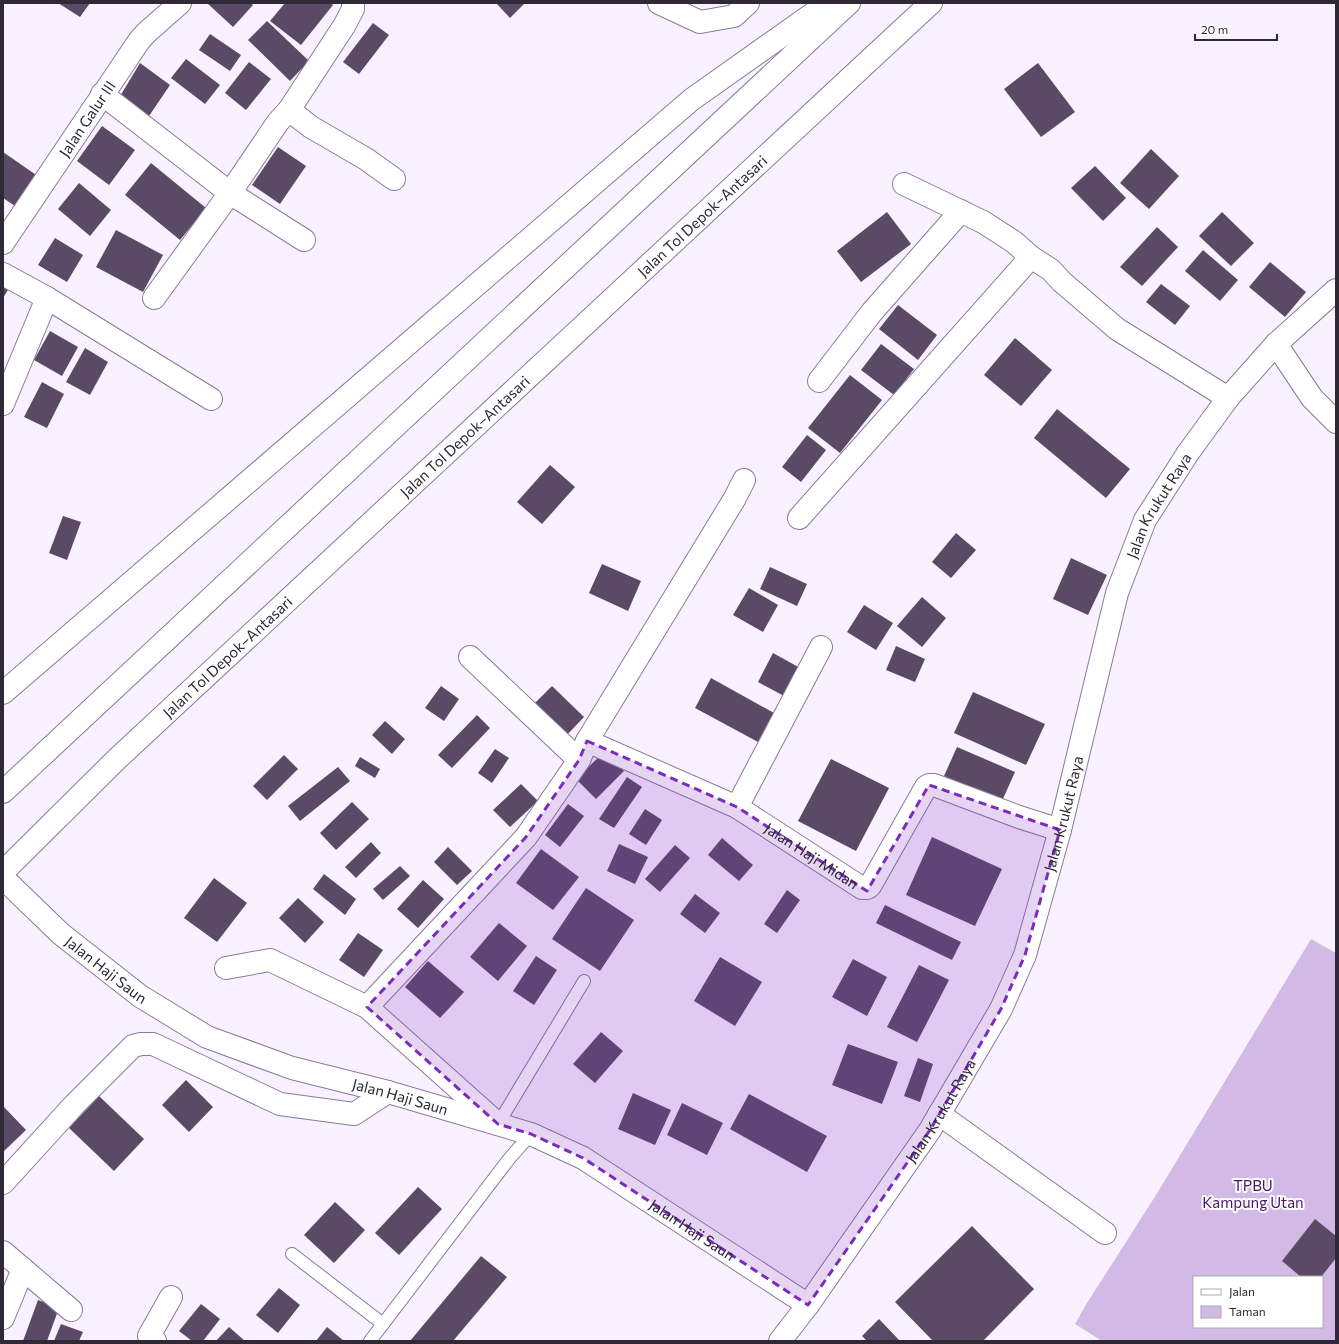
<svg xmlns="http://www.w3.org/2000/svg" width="1339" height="1344" font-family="Commissioner,sans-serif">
  <rect width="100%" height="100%" fill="#f9f1ff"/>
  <path fill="#d3bae6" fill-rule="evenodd" d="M1311 939 1336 953V1341H1102L1075 1324 1087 1303 1156 1195ZM1194 1277H1322V1327H1194Z"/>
  <g fill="#5b4a66">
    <polygon points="58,3 90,3 80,17"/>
    <polygon points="207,3 251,3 253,5 233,27"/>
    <polygon points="285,3 331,3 333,5 301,45 270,21"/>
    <polygon points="496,3 525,3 510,18"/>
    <polygon points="267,21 309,61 290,81 248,40"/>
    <polygon points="373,23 389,35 359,74 343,62"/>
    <polygon points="210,34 241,55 230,71 199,50"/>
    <polygon points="186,59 220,85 205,104 171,78"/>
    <polygon points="249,62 271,79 246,110 225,93"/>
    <polygon points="140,63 170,85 147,119 119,98"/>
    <polygon points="1038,63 1075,112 1041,137 1004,89"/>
    <polygon points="102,126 135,150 109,185 77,161"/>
    <polygon points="278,147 306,166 280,204 252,185"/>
    <polygon points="1151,149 1179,176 1149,209 1120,183"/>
    <polygon points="3,152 42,179 21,210 3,198"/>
    <polygon points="151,163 206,208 180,240 125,195"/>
    <polygon points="1095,166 1126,198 1103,221 1071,188"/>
    <polygon points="79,183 111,210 90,236 58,209"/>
    <polygon points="887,212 911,244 861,282 837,251"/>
    <polygon points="1222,212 1254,243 1231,266 1199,236"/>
    <polygon points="1157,227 1178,247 1142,286 1120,267"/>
    <polygon points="116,230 163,255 143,292 96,267"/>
    <polygon points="55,238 83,255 67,282 38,265"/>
    <polygon points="1203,250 1238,280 1220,301 1185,271"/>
    <polygon points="1270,262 1306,292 1285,317 1249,287"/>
    <polygon points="3,281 11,285 3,298"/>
    <polygon points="1161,284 1190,306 1175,325 1146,302"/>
    <polygon points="898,305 937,335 918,360 879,329"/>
    <polygon points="50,331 78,347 62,376 34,360"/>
    <polygon points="1015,338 1052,370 1021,406 984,375"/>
    <polygon points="881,344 914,369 894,395 861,370"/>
    <polygon points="85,348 108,362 90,395 66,382"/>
    <polygon points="850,375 882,400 840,453 808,428"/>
    <polygon points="42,382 64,394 47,428 24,417"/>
    <polygon points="1057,409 1130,469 1106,498 1034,438"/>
    <polygon points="807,435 826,450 801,482 782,467"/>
    <polygon points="550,465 575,487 542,524 517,502"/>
    <polygon points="63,516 81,522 67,560 49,553"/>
    <polygon points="956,533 976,550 951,578 932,562"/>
    <polygon points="1071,558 1107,575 1088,615 1053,599"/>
    <polygon points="602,564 641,581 628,611 589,593"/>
    <polygon points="770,567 807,584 797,606 760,589"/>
    <polygon points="749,588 778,605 763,632 733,615"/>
    <polygon points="922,597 946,618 922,647 897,626"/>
    <polygon points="864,605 893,623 876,650 847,632"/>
    <polygon points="896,646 925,659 915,682 886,670"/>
    <polygon points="773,653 802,669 786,697 758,682"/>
    <polygon points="711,678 774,713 758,742 695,708"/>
    <polygon points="441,686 459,699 444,721 425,708"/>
    <polygon points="552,686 584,717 564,738 532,706"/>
    <polygon points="973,692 1045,724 1026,765 954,733"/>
    <polygon points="477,715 490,728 452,768 438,755"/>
    <polygon points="385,721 405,739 392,754 372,735"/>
    <polygon points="957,747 1015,772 1002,801 944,776"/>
    <polygon points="495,749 509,758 492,783 478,773"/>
    <polygon points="604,752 624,771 596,799 576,779"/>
    <polygon points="284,755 298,769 267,800 253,786"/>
    <polygon points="360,757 380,769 375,778 355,766"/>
    <polygon points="831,759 889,788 856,851 798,821"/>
    <polygon points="338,767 350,781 300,821 288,806"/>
    <polygon points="627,777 642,787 614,828 599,819"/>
    <polygon points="521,784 538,801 510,827 493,810"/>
    <polygon points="352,802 369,819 336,850 320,833"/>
    <polygon points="568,804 584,816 560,847 545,835"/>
    <polygon points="645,809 662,820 646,845 629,834"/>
    <polygon points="932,837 1002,869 975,926 906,895"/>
    <polygon points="722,838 753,865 739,881 708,855"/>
    <polygon points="371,842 381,853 356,878 345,867"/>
    <polygon points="619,844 648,857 635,884 607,871"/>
    <polygon points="675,845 690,858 660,892 645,879"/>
    <polygon points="448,847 472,871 457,885 434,862"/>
    <polygon points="541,849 579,877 553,910 516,883"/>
    <polygon points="400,866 410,876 383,900 373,889"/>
    <polygon points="324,874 356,899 345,915 313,889"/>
    <polygon points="214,878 247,903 217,942 184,918"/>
    <polygon points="423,880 444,899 418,928 397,909"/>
    <polygon points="586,888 634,920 600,971 552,939"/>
    <polygon points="787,890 800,900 777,933 764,924"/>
    <polygon points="695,894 720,913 705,933 680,914"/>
    <polygon points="298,898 324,922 305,943 279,918"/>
    <polygon points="885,905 961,942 952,960 876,923"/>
    <polygon points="499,923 527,946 498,981 470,957"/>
    <polygon points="358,933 383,950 364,977 339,960"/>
    <polygon points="536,956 557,970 534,1005 513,991"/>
    <polygon points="720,957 762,982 735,1026 694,1001"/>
    <polygon points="853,959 887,977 867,1016 832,997"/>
    <polygon points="428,961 464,992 440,1018 405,987"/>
    <polygon points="919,965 949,980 917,1042 887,1027"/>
    <polygon points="601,1032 623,1051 595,1083 573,1064"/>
    <polygon points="848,1044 898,1062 882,1104 832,1085"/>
    <polygon points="918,1058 933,1064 920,1102 904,1096"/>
    <polygon points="186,1080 213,1107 189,1132 162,1105"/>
    <polygon points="633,1093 671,1110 655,1145 618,1129"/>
    <polygon points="749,1094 827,1136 807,1172 730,1129"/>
    <polygon points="99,1096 144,1139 114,1171 69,1128"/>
    <polygon points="682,1103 723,1123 707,1155 667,1135"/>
    <polygon points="3,1106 26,1130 3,1152"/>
    <polygon points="418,1187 442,1209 399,1255 375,1233"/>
    <polygon points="335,1202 365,1230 334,1263 304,1235"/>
    <polygon points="1315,1219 1336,1236 1336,1258 1321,1277 1301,1277 1282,1261"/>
    <polygon points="972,1226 1034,1289 983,1341 933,1341 895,1302"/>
    <polygon points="481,1256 507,1277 453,1341 410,1341"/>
    <polygon points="279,1288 300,1305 278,1333 256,1315"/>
    <polygon points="38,1300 59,1308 47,1341 23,1341"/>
    <polygon points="201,1304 220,1319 203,1341 192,1341 179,1331"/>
    <polygon points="879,1319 900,1341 867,1341 862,1336"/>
    <polygon points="61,1324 83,1332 79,1341 54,1341"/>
    <polygon points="229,1327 245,1341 216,1341"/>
    <polygon points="327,1327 344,1341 316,1341"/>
  </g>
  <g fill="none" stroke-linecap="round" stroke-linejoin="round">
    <defs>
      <g id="service">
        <polyline points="498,1124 584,981"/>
        <polyline points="292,1254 383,1324"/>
        <polyline points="370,1341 509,1159 531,1134"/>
      </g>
      <g id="minor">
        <polyline points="659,3 700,22 734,16 748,3"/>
        <polyline points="102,94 230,193 304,240"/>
        <polyline points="289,110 344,26 353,9 353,3"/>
        <polyline points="904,184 983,222 1014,242 1031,257 1051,270 1062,282 1117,329 1228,398"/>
        <path id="s1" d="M3 243 139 41 146 33 180 3"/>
        <polyline points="3,274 47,298 211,399"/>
        <polyline points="154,298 230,193 278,122 289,110 311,127 366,159 394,179"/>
        <polyline points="1276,344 1312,398 1336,422"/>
        <polyline points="819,381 872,312 961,211"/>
        <polyline points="3,404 47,298"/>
        <polyline points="799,518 1031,257"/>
        <polyline points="470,657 579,760"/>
        <path id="s2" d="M587 741 737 807 862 888H867L870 886 926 787 929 785H934L1019 817 1060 830"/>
        <polyline points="737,807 821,647"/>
        <polyline points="226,968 270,960 367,1007 498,1124"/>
        <polyline points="367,1007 526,837 579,760 587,741 735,498 744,480"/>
        <polyline points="939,1114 1105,1233"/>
        <polyline points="3,1183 74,1105 133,1046 141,1044 153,1044 280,1104 354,1114 388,1092"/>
        <polyline points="3,1252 71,1310"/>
        <polyline points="3,1318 23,1269"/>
        <polyline points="155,1341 149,1336 171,1297"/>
      </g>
      <g id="tertiary">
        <path id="s3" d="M3 878 61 934 140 996 207 1037 292 1068 388 1092 531 1134 583 1158 808 1305"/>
        <path id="s4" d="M780 1341 808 1305 930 1130 1001 1009 1025 955 1060 830 1117 593 1145 520 1188 453 1228 398 1276 344 1336 290"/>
      </g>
      <g id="motorway">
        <polyline points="3,693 691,100 828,3"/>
        <polyline points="3,792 849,3"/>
        <path id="s5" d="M3 872 118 758 931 3"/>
      </g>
    </defs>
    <use href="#service" stroke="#8b7a98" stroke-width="14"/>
    <use href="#minor" stroke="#8b7a98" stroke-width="24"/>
    <use href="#tertiary" stroke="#8b7a98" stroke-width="24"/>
    <use href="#motorway" stroke="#8b7a98" stroke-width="24"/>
    <use href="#service" stroke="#fff" stroke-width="12"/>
    <use href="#minor" stroke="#fff" stroke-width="22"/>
    <use href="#tertiary" stroke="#fff" stroke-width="22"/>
    <use href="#motorway" stroke="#fff" stroke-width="22"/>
  </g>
  <path fill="#7b2cbf" fill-opacity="0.2" stroke="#7b2cbf" stroke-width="3" stroke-dasharray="8 5" stroke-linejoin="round" d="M587 741 737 807 867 891 929 785 1060 830 1025 955 1001 1009 930 1130 808 1305 583 1158 531 1134 498 1124 367 1007 526 837 579 760Z"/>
  <g text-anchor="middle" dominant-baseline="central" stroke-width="4" stroke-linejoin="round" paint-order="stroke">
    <g font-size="15" fill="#2f2835" stroke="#fff">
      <text stroke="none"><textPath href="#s1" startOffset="150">Jalan Galur III</textPath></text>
      <text stroke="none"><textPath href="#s5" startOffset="959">Jalan Tol Depok–Antasari</textPath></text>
      <text stroke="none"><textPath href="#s5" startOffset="635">Jalan Tol Depok–Antasari</textPath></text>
      <text stroke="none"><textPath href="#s4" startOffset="929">Jalan Krukut Raya</textPath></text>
      <text stroke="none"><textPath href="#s5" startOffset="311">Jalan Tol Depok–Antasari</textPath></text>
      <text stroke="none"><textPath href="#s4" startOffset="605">Jalan Krukut Raya</textPath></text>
      <text stroke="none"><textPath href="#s2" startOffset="253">Jalan Haji Midan</textPath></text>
      <text stroke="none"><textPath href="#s3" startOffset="138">Jalan Haji Saun</textPath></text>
      <text stroke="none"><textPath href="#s3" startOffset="462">Jalan Haji Saun</textPath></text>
      <text stroke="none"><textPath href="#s4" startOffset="281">Jalan Krukut Raya</textPath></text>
      <text stroke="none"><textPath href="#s3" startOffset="786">Jalan Haji Saun</textPath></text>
    </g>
    <g font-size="15" fill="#4a1366" stroke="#fff">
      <text x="1253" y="1185">TPBU<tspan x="1253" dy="17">Kampung Utan</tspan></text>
    </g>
  </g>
  <rect width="1339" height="1344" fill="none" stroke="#2f2835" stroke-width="8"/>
  <rect x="1193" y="1276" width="130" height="52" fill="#ffffff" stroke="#aca9ae"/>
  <rect x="1201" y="1289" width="20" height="6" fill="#ffffff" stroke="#aca9ae"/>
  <text x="1229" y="1296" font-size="12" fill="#2f2835">Jalan</text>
  <rect x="1201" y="1306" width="20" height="12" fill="#d3bae6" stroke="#aca9ae"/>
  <text x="1229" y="1316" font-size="12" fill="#2f2835">Taman</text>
  <path d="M1195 34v6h82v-6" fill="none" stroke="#2f2835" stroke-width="2"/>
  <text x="1201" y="34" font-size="12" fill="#2f2835" stroke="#ffffff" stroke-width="3" paint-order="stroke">20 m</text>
</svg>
